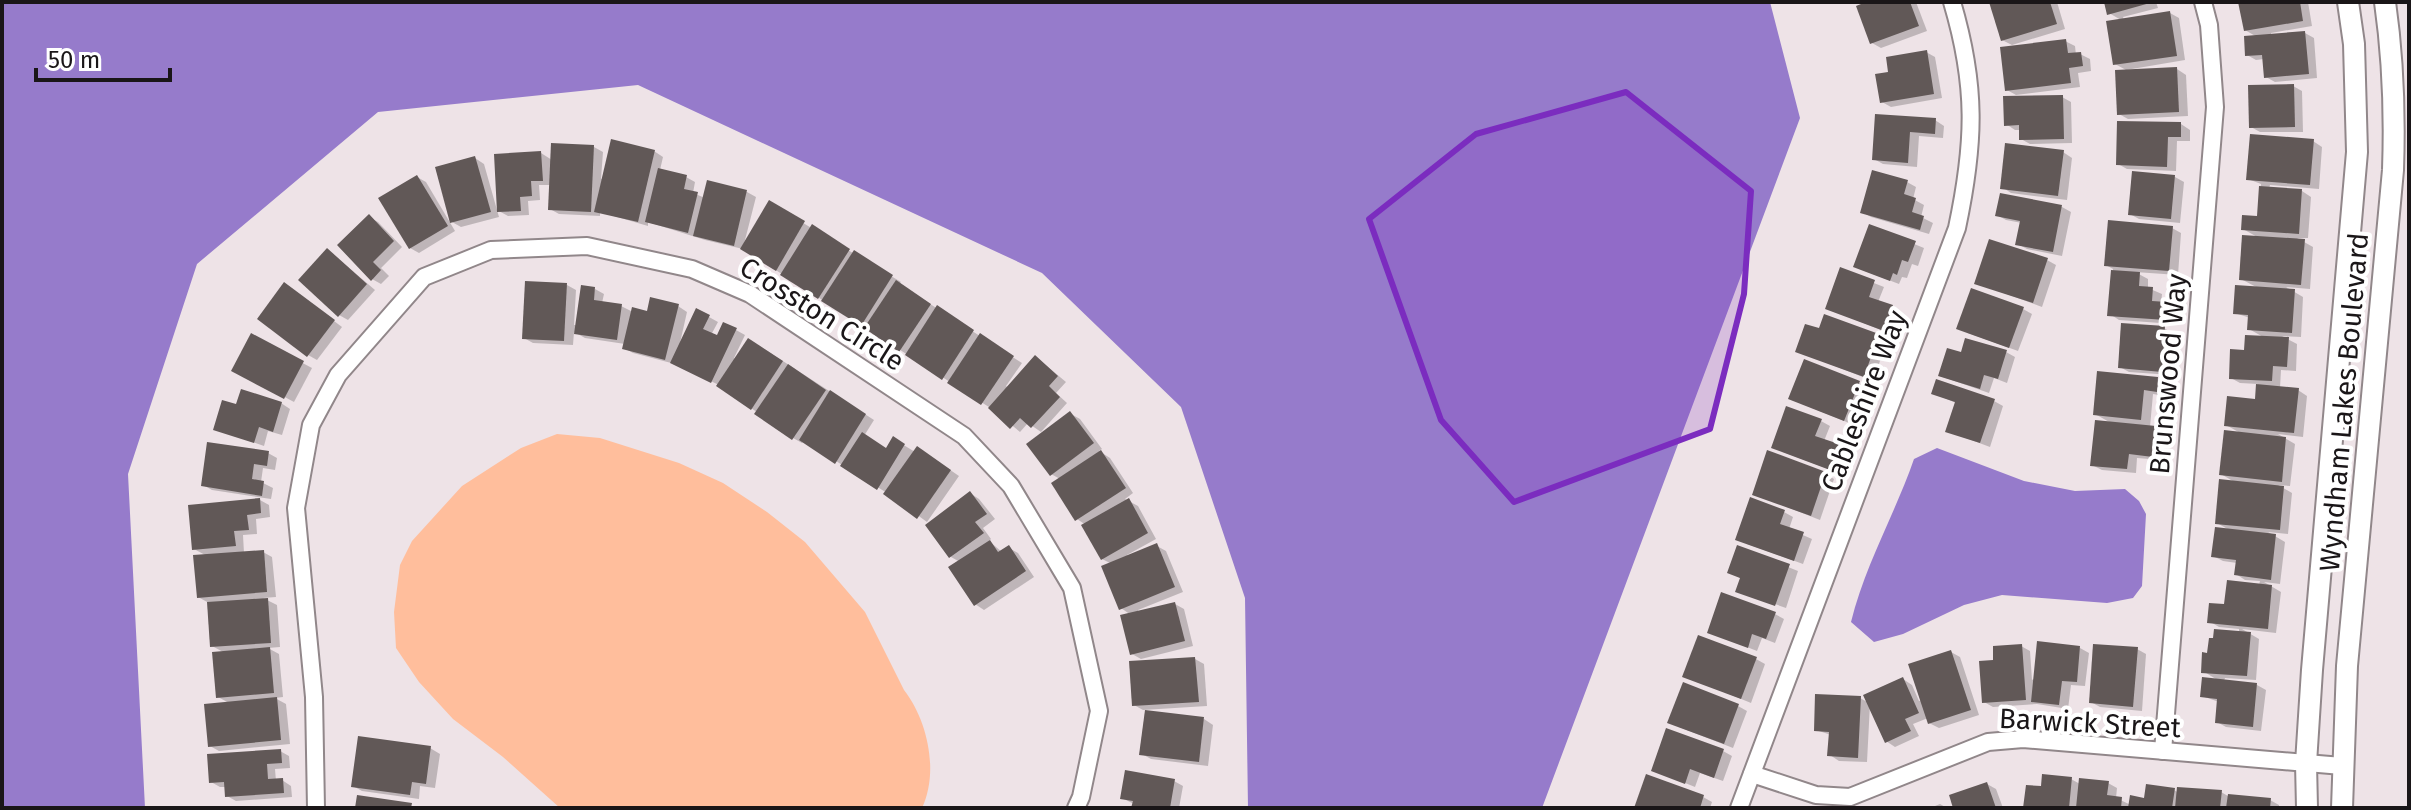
<svg xmlns="http://www.w3.org/2000/svg" width="2411" height="810" font-family="'Fira Sans',sans-serif">
  <rect width="100%" height="100%" fill="#eee3e7"/>
  <path fill="#ffbe9c" d="M557 434 600 438 679 463 723 483 767 512 805 542 865 612 904 690C928 721 939 772 922 808H560L503 757 453 719 419 682 396 648 394 612 400 565 412 541 462 486 521 448Z"/>
  <g fill="#967bcb">
    <polygon points="2,2 1770,2 1800,118 1542,808 1248,808 1245,598 1181,407 1042,273 638,85 378,112 197,264 128,474 145,808 10,808 2,807"/>
    <path d="M1937 448 2024 481 2075 491 2125 489 2139 501 2146 514 2142 586 2133 598 2107 603 2002 595 1964 605 1903 634 1874 642 1851 622C1865 565 1895 514 1914 459Z"/>
  </g>
  <g fill="#0003">
    <polygon points="1872,2 1916,2 1927,31 1881,48 1872,43"/>
    <polygon points="1991,2 2057,2 2065,29 2012,45 2002,40"/>
    <polygon points="2106,2 2156,2 2158,8 2123,17 2124,20 2170,13 2179,18 2185,60 2126,70 2115,64 2121,20 2109,13"/>
    <polygon points="2246,2 2308,2 2312,26 2271,33 2271,36 2305,33 2314,38 2317,78 2275,82 2266,77 2264,59 2256,60 2247,55 2257,37 2245,30"/>
    <polygon points="2065,41 2075,46 2076,55 2080,54 2090,59 2091,71 2078,73 2080,87 2016,95 2007,90"/>
    <polygon points="1926,52 1935,57 1942,98 1891,107 1882,102 1891,73"/>
    <polygon points="2177,69 2186,75 2188,116 2128,119 2119,114"/>
    <polygon points="2293,86 2302,91 2303,132 2260,132 2251,127"/>
    <polygon points="2062,97 2071,102 2072,143 2030,144 2021,139 2021,130 2015,130 2006,124"/>
    <polygon points="1877,116 1935,120 1944,126 1943,138 1919,136 1917,167 1883,164 1874,159"/>
    <polygon points="2181,124 2190,130 2190,141 2177,141 2176,171 2127,169 2118,164"/>
    <polygon points="2313,141 2322,147 2319,189 2270,185 2269,189 2302,191 2311,197 2308,238 2297,238 2313,247 2310,289 2286,287 2303,297 2301,337 2282,336 2297,344 2296,371 2281,370 2280,388 2298,390 2307,396 2303,437 2278,434 2295,444 2290,486 2278,485 2292,493 2288,534 2268,532 2285,542 2280,584 2264,582 2281,592 2276,633 2242,629 2259,639 2256,680 2225,678 2224,681 2257,685 2266,690 2261,731 2226,727 2217,722 2219,702 2202,696 2219,681 2203,671 2209,655 2239,633 2239,629 2219,627 2209,621 2226,607 2259,585 2260,581 2245,580 2236,574 2237,563 2223,561 2213,556 2231,531 2217,523 2236,483 2221,474 2242,434 2226,425 2256,401 2258,384 2240,383 2231,378 2246,352 2265,338 2249,329 2250,318 2235,313 2258,288 2241,279 2259,238 2243,229 2258,218 2261,184 2248,179"/>
    <polygon points="594,147 603,152 601,179 654,151 663,157 660,170 686,177 695,182 693,193 705,198 709,182 747,192 756,197 744,244 770,203 901,282 899,284 1022,363 1006,386 1008,388 1036,357 1066,382 1056,393 1067,403 1041,432 1028,423 1020,432 992,409 743,249 705,240 648,222 648,226 600,212 600,216 559,214 550,209 551,185 539,185 540,200 528,201 529,215 508,216 497,210 499,217 461,227 452,222 475,158 484,164 497,210 541,153 552,160"/>
    <polygon points="2063,152 2072,158 2067,200 2011,193 2002,187"/>
    <polygon points="2134,173 2175,177 2184,182 2180,223 2139,219 2130,214"/>
    <polygon points="417,177 426,182 455,231 419,253 410,248"/>
    <polygon points="1907,182 1916,187 1913,199 1924,205 1921,217 1933,223 1929,234 1871,217 1862,212"/>
    <polygon points="2001,195 2062,207 2071,212 2062,256 2027,249 2018,244 2022,223 2006,220 1997,215"/>
    <polygon points="369,217 378,222 402,247 381,268 389,276 381,284 372,279"/>
    <polygon points="1870,226 1924,248 1918,266 1912,264 1907,278 1902,277 1899,284 1865,271"/>
    <polygon points="2172,228 2181,233 2178,275 2135,272 2148,279 2148,288 2162,294 2161,304 2175,309 2174,324 2119,320 2110,314 2113,269 2106,265"/>
    <polygon points="328,250 375,290 348,320 339,315"/>
    <polygon points="2047,260 2056,265 2042,307 1977,283"/>
    <polygon points="1841,270 1884,287 1878,302 1901,312 1893,335 1827,308"/>
    <polygon points="567,285 576,290 574,325 577,325 595,289 604,294 602,303 621,306 633,312 648,313 678,306 687,312 680,343 709,317 718,322 711,335 717,338 736,330 745,335 734,358 736,359 758,345 874,420 864,436 887,450 894,439 915,452 927,454 959,476 927,522 887,493 804,441 802,443 793,438 719,385 675,364 633,353 624,348 625,344 585,338 574,332 573,345 533,343 524,338"/>
    <polygon points="293,290 342,327 317,360 308,355"/>
    <polygon points="2023,309 2032,314 2018,351 1968,333"/>
    <polygon points="2164,328 2173,334 2171,375 2129,372 2120,367"/>
    <polygon points="1820,331 1878,336 1887,341 1873,381 1797,351"/>
    <polygon points="252,336 312,368 294,402 234,370"/>
    <polygon points="2006,352 2015,357 2007,383 1994,378 1989,393 1940,376 1962,354"/>
    <polygon points="2157,379 2166,384 2165,396 2153,394 2150,427 2164,433 2162,460 2137,458 2136,473 2102,470 2092,465 2111,423 2095,414"/>
    <polygon points="1859,383 1868,388 1854,425 1800,403"/>
    <polygon points="1933,393 1994,401 2003,406 1990,447 1947,431 1956,403"/>
    <polygon points="281,403 290,409 282,435 268,431 264,446 215,429 237,407"/>
    <polygon points="1071,414 1080,419 1102,449 1099,451 1110,458 1133,493 1125,499 1138,506 1156,539 1127,555 1129,557 1157,546 1166,551 1183,592 1138,610 1139,613 1175,604 1184,609 1193,646 1141,659 1132,654 1131,615 1121,608 1112,564 1102,559 1086,525 1077,519 1060,479 1051,474"/>
    <polygon points="1821,421 1830,426 1824,441 1847,451 1839,473 1783,452"/>
    <polygon points="268,453 277,458 275,470 263,468 261,482 273,488 271,499 212,490 203,485"/>
    <polygon points="1825,473 1834,479 1820,520 1754,494"/>
    <polygon points="970,493 979,499 995,519 983,528 991,539 989,541 1002,552 1009,548 1018,553 1034,577 984,610 975,604 960,562 951,557 927,525"/>
    <polygon points="260,500 269,505 270,517 256,519 257,534 243,535 244,553 263,552 272,557 276,597 263,598 277,605 280,647 268,648 279,654 283,697 275,698 286,704 290,744 219,751 210,746 229,703 218,697 225,653 212,646 209,603 198,597 207,556 194,549"/>
    <polygon points="1784,512 1793,517 1789,529 1812,539 1803,564 1747,544"/>
    <polygon points="1738,547 1798,571 1786,608 1744,593 1742,579 1729,572"/>
    <polygon points="1775,614 1784,619 1775,643 1762,638 1757,651 1709,632"/>
    <polygon points="2021,646 2030,651 2032,680 2080,648 2089,653 2085,686 2071,685 2068,709 2037,704 1993,707 1984,702 1996,662"/>
    <polygon points="2137,649 2146,654 2142,711 2100,707 2091,702"/>
    <polygon points="1951,652 1960,657 1979,715 1939,728 1929,723 1928,718 1913,724 1919,736 1895,747 1886,741 1870,704 1867,762 1839,761 1830,755 1831,735 1816,730 1860,698 1869,703 1903,679 1912,685 1919,701 1922,700"/>
    <polygon points="1195,659 1204,664 1207,706 1143,710 1134,705"/>
    <polygon points="1756,659 1765,664 1751,703 1685,676"/>
    <polygon points="1738,706 1747,711 1733,748 1679,727"/>
    <polygon points="1204,719 1213,725 1208,766 1151,759 1142,754"/>
    <polygon points="430,748 440,754 435,788 420,786 419,799 362,791 353,786"/>
    <polygon points="280,751 289,756 290,768 275,769 276,781 282,780 291,786 292,797 236,801 227,796 226,787 220,787 211,782"/>
    <polygon points="1723,751 1732,756 1723,781 1700,773 1695,787 1653,770"/>
    <polygon points="1647,777 1703,797 1712,802 1710,808 1636,808"/>
    <polygon points="2071,779 2080,784 2108,783 2117,788 2116,798 2131,805 2174,790 2179,793 2221,792 2228,796 2270,800 2279,805 2279,808 2025,808 2043,788"/>
    <polygon points="1174,781 1183,786 1179,808 1133,808 1134,804 1122,798"/>
    <polygon points="1987,784 1996,789 2003,808 1956,808"/>
    <polygon points="1940,804 1947,808 1930,808"/>
  </g>
  <g fill="#615857">
    <polygon points="1866,2 1910,2 1919,26 1870,44 1856,6"/>
    <polygon points="1989,2 2050,2 2057,24 2001,41"/>
    <polygon points="2104,2 2150,2 2150,3 2107,15"/>
    <polygon points="2238,2 2300,2 2303,21 2244,31"/>
    <polygon points="2170,11 2177,56 2113,65 2106,21"/>
    <polygon points="2305,31 2309,74 2264,78 2262,55 2245,56 2244,36"/>
    <polygon points="2066,39 2068,53 2081,52 2083,66 2069,68 2071,83 2005,91 2000,47"/>
    <polygon points="1927,50 1934,94 1880,103 1875,74 1888,72 1886,57"/>
    <polygon points="2177,67 2179,112 2117,115 2115,70"/>
    <polygon points="2294,84 2295,127 2249,128 2248,85"/>
    <polygon points="2063,95 2064,139 2019,140 2019,125 2004,126 2003,96"/>
    <polygon points="1875,114 1936,118 1935,134 1910,132 1908,163 1872,160"/>
    <polygon points="2117,121 2181,122 2181,137 2168,137 2167,167 2116,165"/>
    <polygon points="2250,134 2314,139 2310,185 2246,180"/>
    <polygon points="611,139 655,150 638,222 594,212"/>
    <polygon points="551,143 594,145 591,212 548,210"/>
    <polygon points="2005,143 2064,150 2058,196 2000,189"/>
    <polygon points="541,151 543,181 531,181 532,196 520,197 521,211 497,212 494,154"/>
    <polygon points="475,156 491,212 450,223 435,167"/>
    <polygon points="658,168 687,175 684,189 698,192 688,233 645,222"/>
    <polygon points="1872,170 1908,180 1904,194 1916,198 1912,212 1924,216 1920,230 1860,213"/>
    <polygon points="2132,171 2175,175 2171,219 2128,215"/>
    <polygon points="417,175 448,226 409,249 378,198"/>
    <polygon points="707,180 747,190 734,246 693,236"/>
    <polygon points="2259,186 2302,189 2299,234 2241,230 2242,215 2257,216"/>
    <polygon points="2000,193 2062,205 2053,252 2015,245 2020,221 1995,216"/>
    <polygon points="769,200 805,221 776,271 740,249"/>
    <polygon points="369,214 394,241 373,262 381,270 371,281 337,245"/>
    <polygon points="2108,220 2173,226 2169,271 2104,266"/>
    <polygon points="812,224 850,249 818,299 780,275"/>
    <polygon points="1869,224 1916,241 1908,262 1902,260 1897,275 1893,273 1890,281 1853,267"/>
    <polygon points="2242,235 2305,239 2301,285 2239,280"/>
    <polygon points="1989,239 2048,258 2033,303 1974,284"/>
    <polygon points="327,248 367,284 338,317 298,280"/>
    <polygon points="854,250 893,275 861,326 821,301"/>
    <polygon points="1840,267 1875,280 1869,297 1893,305 1884,331 1825,309"/>
    <polygon points="2111,270 2140,272 2139,286 2153,287 2152,301 2167,302 2166,320 2107,316"/>
    <polygon points="896,280 931,304 899,352 864,328"/>
    <polygon points="525,281 567,283 564,341 522,339"/>
    <polygon points="284,282 335,320 307,357 257,319"/>
    <polygon points="581,285 595,287 594,300 622,304 617,340 574,334"/>
    <polygon points="2235,285 2295,289 2292,333 2247,330 2248,315 2233,314"/>
    <polygon points="1971,288 2024,307 2009,348 1956,329"/>
    <polygon points="650,297 679,304 665,360 622,349 632,307 647,311"/>
    <polygon points="937,305 974,330 942,380 905,355"/>
    <polygon points="696,308 710,315 703,329 717,335 723,322 737,328 711,383 670,363"/>
    <polygon points="1824,314 1879,334 1864,377 1795,352 1805,324 1819,328"/>
    <polygon points="2121,323 2165,326 2162,372 2118,368"/>
    <polygon points="251,333 304,361 284,399 231,371"/>
    <polygon points="980,333 1014,356 981,405 947,383"/>
    <polygon points="2245,335 2289,337 2287,367 2273,366 2272,381 2229,379 2230,349 2244,350"/>
    <polygon points="748,338 783,361 751,410 716,386"/>
    <polygon points="1965,338 2007,350 1998,379 1984,375 1980,389 1938,376 1947,348 1961,352"/>
    <polygon points="1035,355 1058,376 1049,386 1060,397 1031,428 1020,418 1010,429 988,408"/>
    <polygon points="1804,359 1860,381 1844,421 1788,399"/>
    <polygon points="788,364 826,390 792,440 754,414"/>
    <polygon points="2097,371 2158,377 2157,392 2144,390 2141,420 2093,415"/>
    <polygon points="1936,379 1995,399 1980,443 1945,432 1955,402 1931,394"/>
    <polygon points="2256,384 2299,388 2294,433 2224,426 2227,396 2255,399"/>
    <polygon points="241,389 282,402 273,432 259,427 254,443 213,430 222,400 236,404"/>
    <polygon points="830,390 866,414 835,464 799,440"/>
    <polygon points="1786,406 1822,419 1815,436 1839,444 1830,470 1771,448"/>
    <polygon points="1070,411 1094,443 1050,476 1026,444"/>
    <polygon points="2095,420 2156,426 2153,457 2129,454 2127,469 2090,466"/>
    <polygon points="2224,430 2286,437 2282,482 2219,475"/>
    <polygon points="862,432 886,448 893,436 905,444 877,490 840,466"/>
    <polygon points="207,442 269,451 267,466 254,464 252,479 264,481 262,496 201,486"/>
    <polygon points="917,446 951,470 917,519 883,494"/>
    <polygon points="1101,450 1126,488 1075,521 1051,483"/>
    <polygon points="1767,450 1826,472 1811,516 1752,495"/>
    <polygon points="2219,479 2284,486 2280,530 2215,524"/>
    <polygon points="970,491 987,514 975,522 984,533 949,558 925,525"/>
    <polygon points="1750,497 1785,510 1780,524 1804,532 1794,561 1735,540"/>
    <polygon points="260,498 261,513 247,515 249,530 234,531 236,546 192,550 188,505"/>
    <polygon points="1129,498 1148,533 1101,560 1081,525"/>
    <polygon points="2215,527 2276,534 2271,580 2234,575 2236,560 2211,557"/>
    <polygon points="990,540 998,552 1009,545 1026,571 974,606 948,567"/>
    <polygon points="1157,543 1175,587 1119,610 1101,566"/>
    <polygon points="1737,545 1790,564 1775,606 1735,592 1740,578 1727,573"/>
    <polygon points="264,550 267,592 197,598 193,555"/>
    <polygon points="2227,580 2272,585 2268,629 2207,623 2209,603 2224,604"/>
    <polygon points="1721,592 1776,612 1766,639 1752,634 1748,648 1707,633"/>
    <polygon points="268,598 271,643 210,647 207,602"/>
    <polygon points="1175,602 1185,641 1130,655 1120,615"/>
    <polygon points="2214,629 2251,632 2247,676 2201,673 2202,652 2207,653 2209,638 2213,638"/>
    <polygon points="1698,635 1757,657 1741,699 1682,677"/>
    <polygon points="2037,641 2080,646 2077,682 2062,681 2059,705 2031,702"/>
    <polygon points="2022,644 2026,700 1982,703 1979,661 1993,660 1993,646"/>
    <polygon points="2093,644 2138,647 2133,707 2089,703"/>
    <polygon points="270,647 274,693 216,698 212,652"/>
    <polygon points="1951,650 1971,710 1928,724 1908,664"/>
    <polygon points="1195,657 1199,702 1132,706 1129,661"/>
    <polygon points="1903,677 1919,713 1905,719 1911,731 1885,743 1863,695"/>
    <polygon points="2202,677 2257,683 2253,727 2215,723 2217,699 2200,697"/>
    <polygon points="1683,682 1739,704 1724,744 1667,723"/>
    <polygon points="1815,694 1861,696 1858,758 1827,756 1829,732 1814,731"/>
    <polygon points="277,697 281,740 208,747 204,704"/>
    <polygon points="1145,710 1204,717 1199,762 1139,755"/>
    <polygon points="1666,728 1724,749 1714,778 1690,769 1685,784 1651,771"/>
    <polygon points="358,736 431,746 426,784 412,782 410,795 351,787"/>
    <polygon points="281,749 282,763 267,764 268,779 283,778 284,793 225,797 224,782 209,783 207,754"/>
    <polygon points="1125,770 1175,779 1170,808 1131,808 1133,801 1120,799"/>
    <polygon points="1646,774 1704,795 1700,808 1634,808"/>
    <polygon points="2042,774 2072,777 2069,808 2023,808 2026,785 2041,786"/>
    <polygon points="2079,778 2109,781 2107,795 2122,797 2121,808 2076,808"/>
    <polygon points="1987,782 1996,808 1953,808 1949,795"/>
    <polygon points="2146,784 2175,788 2172,808 2128,808 2130,795 2144,798"/>
    <polygon points="2177,787 2222,790 2220,808 2175,808"/>
    <polygon points="2228,794 2271,798 2270,808 2226,808"/>
    <polygon points="357,795 412,803 411,808 355,808"/>
  </g>
  <g fill="none" stroke-linecap="round" stroke-linejoin="round">
    <defs>
      <g id="minor">
        <polyline points="2163,751 2215,107 2209,25 2203,2"/>
        <polyline points="1752,774 1816,795 1850,797 1988,742 2023,739 2342,766"/>
        <polyline points="316,808 314,697 296,508 311,425 338,375 424,277 491,250 587,246 692,269 750,294 964,436 1011,486 1072,588 1099,711 1081,797 1076,808"/>
        <path d="M1739 808 1957 228C1975 143 1977 86 1952 2"/>
      </g>
      <g id="tertiary">
        <polyline points="2307,808 2306,763 2312,670 2357,152 2354,44 2348,2"/>
        <path d="M2342 808 2347 666 2393 170C2395 113 2393 58 2385 2"/>
      </g>
    </defs>
    <use href="#minor" stroke="#91878a" stroke-width="20"/>
    <use href="#tertiary" stroke="#91878a" stroke-width="24"/>
    <use href="#minor" stroke="#fff" stroke-width="16"/>
    <use href="#tertiary" stroke="#fff" stroke-width="20"/>
  </g>
  <path fill="#7b2cbf" fill-opacity="0.2" stroke="#7b2cbf" stroke-width="6" stroke-linejoin="round" d="M1626 92 1751 191 1744 294 1710 429 1514 502 1441 420 1369 219 1476 134Z"/>
  <g text-anchor="middle" dominant-baseline="central" stroke-width="8" stroke-linejoin="round" paint-order="stroke">
    <g font-size="28" fill="#1a1618" stroke="#fff">
      <text transform="translate(822 314) rotate(32)">Crosston Circle</text>
      <text transform="translate(2168 374) rotate(-85)">Brunswood Way</text>
      <text transform="translate(1864 401) rotate(-69)">Cableshire Way</text>
      <text transform="translate(2344 402) rotate(-85)">Wyndham Lakes Boulevard</text>
      <text transform="translate(2090 723) rotate(3)">Barwick Street</text>
    </g>
  </g>
  <rect width="2411" height="810" fill="none" stroke="#1a1618" stroke-width="8"/>
  <path d="M36 68v12h134v-12" fill="none" stroke="#1a1618" stroke-width="4"/>
  <text x="48" y="68" font-size="24" fill="#1a1618" stroke="#ffffff" stroke-width="6" paint-order="stroke">50 m</text>
</svg>
